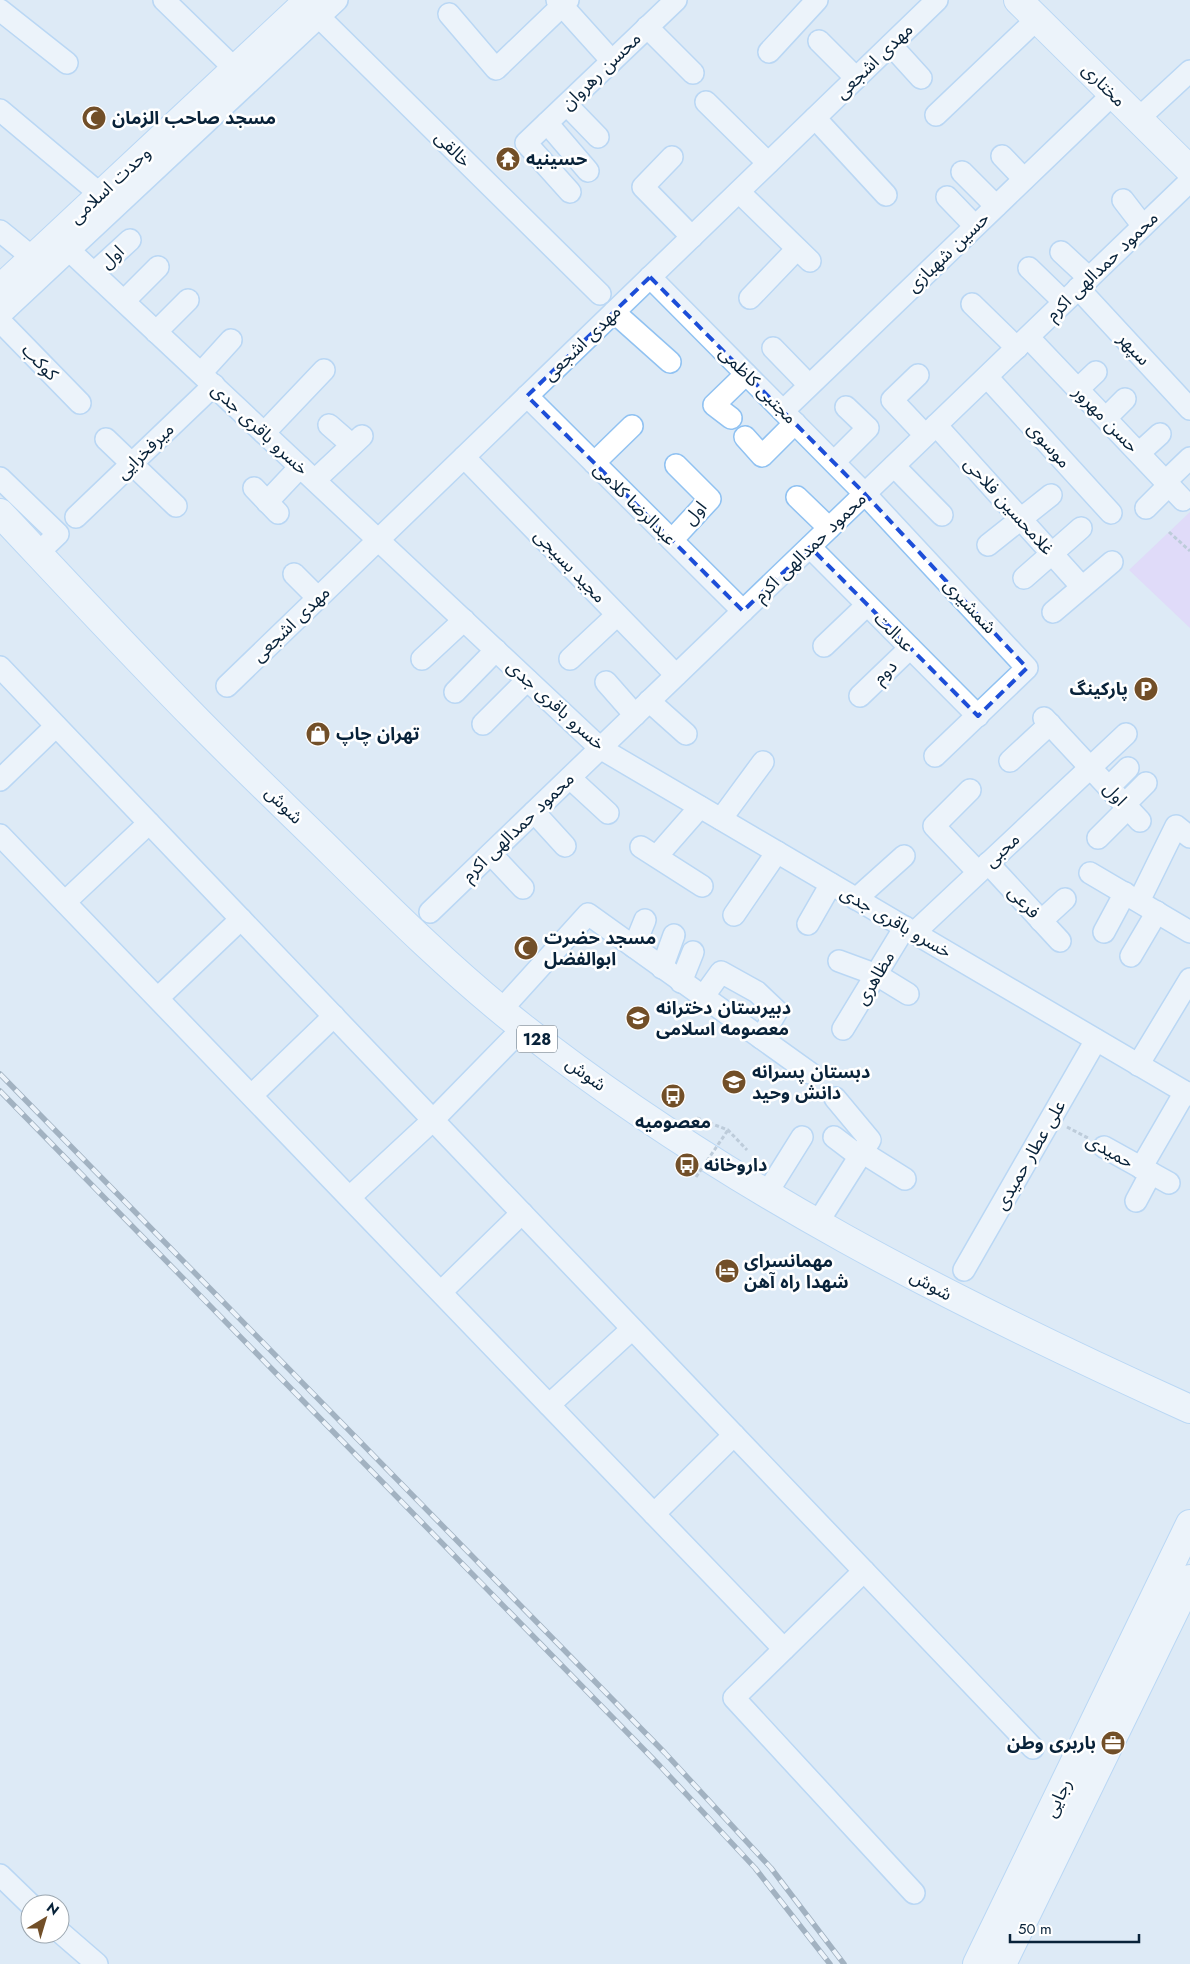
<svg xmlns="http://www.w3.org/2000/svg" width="1190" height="1964" font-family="Jost,'Noto Sans Arabic',sans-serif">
  <rect width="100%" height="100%" fill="#ddeaf6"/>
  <polygon fill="#e4cafc" points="1190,512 1190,628 1129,570"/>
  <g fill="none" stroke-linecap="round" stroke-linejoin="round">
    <defs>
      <g id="minor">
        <polyline points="164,0 235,69"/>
        <polyline points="557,0 612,61"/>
        <polyline points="310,8 600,294"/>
        <polyline points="0,10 67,63"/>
        <polyline points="449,14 496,69 568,0"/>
        <polyline points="647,27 693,73"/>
        <polyline points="819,41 856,78"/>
        <polyline points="891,45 921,78"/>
        <polyline points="769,52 817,0"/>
        <polyline points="706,102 768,163"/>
        <polyline points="567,105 598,137"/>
        <polyline points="0,110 100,194"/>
        <polyline points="936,115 1037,19"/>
        <polyline points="815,118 886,195"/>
        <polyline points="1138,119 1190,71"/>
        <polyline points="547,123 588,171"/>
        <polyline points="1002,156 1024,179"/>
        <polyline points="672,157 643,187 692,237"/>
        <polyline points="962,172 996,206"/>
        <polyline points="570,192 526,143 676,0"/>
        <polyline points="739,192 810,261"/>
        <polyline points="947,197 975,226"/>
        <polyline points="1123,200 1143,226"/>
        <polyline points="0,231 33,258"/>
        <polyline points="55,237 600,748 1190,1095"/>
        <polyline points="1061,252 1089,278"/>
        <polyline points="1029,268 1063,301"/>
        <polyline points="94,273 130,240"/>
        <polyline points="650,277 865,494 1027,668 935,756"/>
        <polyline points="1078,288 1190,409"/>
        <polyline points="750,298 797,249"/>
        <polyline points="124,301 158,267"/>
        <polyline points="972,304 1017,348"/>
        <polyline points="614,312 670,362"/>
        <polyline points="0,315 337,0"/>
        <polyline points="0,321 80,403"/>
        <polyline points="156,332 188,300"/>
        <polyline points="1029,338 1183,500"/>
        <polyline points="773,348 809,385"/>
        <polyline points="201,373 231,340"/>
        <polyline points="918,375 892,400 925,435"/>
        <polyline points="987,377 1111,513"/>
        <polyline points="1078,389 1096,372"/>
        <polyline points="527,396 743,611"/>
        <polyline points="783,411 1113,94"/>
        <polyline points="731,418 714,405 746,374"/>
        <polyline points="1106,418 1125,399"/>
        <polyline points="329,425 352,445"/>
        <polyline points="936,425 1082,587"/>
        <polyline points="264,433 324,370"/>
        <polyline points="745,437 762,456 795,423"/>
        <polyline points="106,439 176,506"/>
        <polyline points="1139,453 1160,434"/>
        <polyline points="464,457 676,675"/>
        <polyline points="834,462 868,428 846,407"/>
        <polyline points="594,463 632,426"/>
        <polyline points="894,466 942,515"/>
        <polyline points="0,478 58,534 38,553"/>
        <polyline points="315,480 362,436"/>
        <polyline points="1166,481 1190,458"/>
        <polyline points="254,488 278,513"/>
        <polyline points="797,497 829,528"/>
        <polyline points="267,502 300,467"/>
        <polyline points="1146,508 1169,485"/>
        <polyline points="76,517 214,385"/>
        <polyline points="672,540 710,499 676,465"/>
        <polyline points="988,545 1051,495"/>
        <polyline points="810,547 978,716"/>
        <polyline points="294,574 318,598"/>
        <polyline points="1024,578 1081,528"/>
        <polyline points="1053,612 1112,562"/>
        <polyline points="824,646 867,605"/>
        <polyline points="422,659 464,620"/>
        <polyline points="570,659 617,615"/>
        <polyline points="0,667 864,1571 734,1698 914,1893"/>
        <polyline points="606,682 635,715"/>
        <polyline points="227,686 937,0"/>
        <polyline points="455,692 496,650"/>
        <polyline points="860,696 910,648"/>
        <polyline points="649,701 686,734"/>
        <polyline points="1044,718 1140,821"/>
        <polyline points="483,724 527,680"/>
        <polyline points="1010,761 1050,724"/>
        <polyline points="570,778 608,813"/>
        <polyline points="0,780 56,726"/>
        <polyline points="1109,787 1128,768"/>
        <polyline points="970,790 934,826 978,872"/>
        <polyline points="1125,804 1146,783"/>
        <polyline points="534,812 565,846"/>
        <polyline points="721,819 763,762"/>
        <polyline points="0,835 784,1649"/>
        <polyline points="1098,838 1128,808"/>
        <polyline points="641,847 702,886"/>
        <polyline points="491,854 523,888"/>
        <polyline points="657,856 700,807"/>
        <polyline points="988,863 1060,941"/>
        <polyline points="1090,873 1190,932"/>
        <polyline points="856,899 904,856"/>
        <polyline points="1139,901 1176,826 1190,837"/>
        <polyline points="65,902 149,823"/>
        <polyline points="430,912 1190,181"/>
        <polyline points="734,915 777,852"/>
        <polyline points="1041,921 1065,899"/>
        <polyline points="808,924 831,884"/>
        <polyline points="1104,932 1125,893"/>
        <polyline points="914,933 1126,734"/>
        <polyline points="634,947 645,920"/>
        <polyline points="1131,956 1157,912"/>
        <polyline points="839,961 877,975 908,994"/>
        <polyline points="662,968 674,935"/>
        <polyline points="681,982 693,952"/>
        <polyline points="703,997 721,972 757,992 777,1011 761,1038"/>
        <polyline points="158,998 241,919"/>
        <polyline points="501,1010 588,914 810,1073"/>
        <polyline points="843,1029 905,927"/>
        <polyline points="1138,1065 1190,979"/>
        <polyline points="252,1095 334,1016"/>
        <polyline points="834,1137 859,1156"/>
        <polyline points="1104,1147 1169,1183"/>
        <polyline points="862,1152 905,1179"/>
        <polyline points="1141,1168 1185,1092"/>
        <polyline points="767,1193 802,1137"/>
        <polyline points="350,1197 433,1120 523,1028"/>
        <polyline points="1136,1201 1151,1173"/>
        <polyline points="818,1222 870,1140 835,1098"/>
        <polyline points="964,1270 1096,1040"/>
        <polyline points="441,1292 522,1213"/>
        <polyline points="549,1405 632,1329"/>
        <polyline points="654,1514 734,1435"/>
        <polyline points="864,1571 1033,1748"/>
        <polyline points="0,1875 30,1904"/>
        <polyline points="60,1932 97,1964"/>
      </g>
      <g id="major">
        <polyline points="1018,0 1190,170"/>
        <polyline points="0,289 309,0"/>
        <path d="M0 513C64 581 127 649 193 716 235 759 279 801 322 843 387 907 451 971 522 1027 724 1186 957 1304 1190 1409"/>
        <polyline points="977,1964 1190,1524"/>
        <polyline points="1002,1964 1190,1579"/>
      </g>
    </defs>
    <use href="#minor" stroke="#90c2f2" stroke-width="24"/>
    <use href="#major" stroke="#90c2f2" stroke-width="30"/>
    <g stroke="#97a8b8" stroke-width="3" stroke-dasharray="4 2.5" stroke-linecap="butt">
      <polyline points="1169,532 1190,551"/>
      <polyline points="697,1118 728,1130 747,1150"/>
      <polyline points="1067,1127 1088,1138"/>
    </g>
    <use href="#minor" stroke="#fff" stroke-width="21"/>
    <use href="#major" stroke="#fff" stroke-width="28"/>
    <defs>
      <g id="rail">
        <polyline points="0,1074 665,1753 771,1868 844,1964"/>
        <polyline points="0,1091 660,1766 755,1868 830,1964"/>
      </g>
    </defs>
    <use href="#rail" stroke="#5b7082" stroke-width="5.5"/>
    <use href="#rail" stroke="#fff" stroke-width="4" stroke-dasharray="11" stroke-linecap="butt"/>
    <polyline stroke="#97a8b8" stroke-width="3" stroke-dasharray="4 2.5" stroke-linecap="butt" points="696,1177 728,1130"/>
  </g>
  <path d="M0 0H1190V1964H0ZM650 277 865 494 1027 668 978 716 810 547 743 611 527 396Z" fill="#ddeaf6" fill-opacity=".55" fill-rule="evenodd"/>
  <path fill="none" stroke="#1d4ed8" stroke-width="4" stroke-dasharray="10 6" stroke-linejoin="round" d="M650 277 865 494 1027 668 978 716 810 547 743 611 527 396Z"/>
  <defs>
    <symbol id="mosque-disc" viewBox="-11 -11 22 22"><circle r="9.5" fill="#724f28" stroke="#fff"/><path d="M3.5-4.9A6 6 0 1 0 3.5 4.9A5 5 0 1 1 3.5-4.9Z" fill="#fff"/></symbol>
    <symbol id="temple-disc" viewBox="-11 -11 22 22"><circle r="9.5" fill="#724f28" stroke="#fff"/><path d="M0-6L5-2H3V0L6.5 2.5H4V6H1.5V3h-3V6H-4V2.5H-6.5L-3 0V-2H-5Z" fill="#fff"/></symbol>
    <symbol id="parking-disc" viewBox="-11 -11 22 22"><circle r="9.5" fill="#724f28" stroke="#fff"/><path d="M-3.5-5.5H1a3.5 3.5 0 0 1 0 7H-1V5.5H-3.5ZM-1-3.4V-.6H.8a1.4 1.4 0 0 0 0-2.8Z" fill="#fff"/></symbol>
    <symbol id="shop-disc" viewBox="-11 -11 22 22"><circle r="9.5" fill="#724f28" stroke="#fff"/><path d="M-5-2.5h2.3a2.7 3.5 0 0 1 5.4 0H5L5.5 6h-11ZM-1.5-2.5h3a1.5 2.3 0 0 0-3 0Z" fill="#fff"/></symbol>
    <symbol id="school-disc" viewBox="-11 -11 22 22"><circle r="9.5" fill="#724f28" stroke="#fff"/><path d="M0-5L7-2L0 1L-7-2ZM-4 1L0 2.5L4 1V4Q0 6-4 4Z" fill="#fff"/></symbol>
    <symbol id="bus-disc" viewBox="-11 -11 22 22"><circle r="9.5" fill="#724f28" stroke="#fff"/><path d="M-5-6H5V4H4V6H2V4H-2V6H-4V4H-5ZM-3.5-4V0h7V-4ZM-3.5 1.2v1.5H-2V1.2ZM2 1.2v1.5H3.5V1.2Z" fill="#fff"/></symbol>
    <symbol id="hotel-disc" viewBox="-11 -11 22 22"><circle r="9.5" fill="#724f28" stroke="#fff"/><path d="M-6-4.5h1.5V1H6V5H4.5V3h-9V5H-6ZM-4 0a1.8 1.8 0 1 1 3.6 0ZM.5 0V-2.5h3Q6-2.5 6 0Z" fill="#fff"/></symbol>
    <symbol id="office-disc" viewBox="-11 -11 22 22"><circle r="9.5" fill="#724f28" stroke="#fff"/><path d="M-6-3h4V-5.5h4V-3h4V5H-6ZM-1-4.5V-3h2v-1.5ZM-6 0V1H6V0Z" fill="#fff"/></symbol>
  </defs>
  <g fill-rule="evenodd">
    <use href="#mosque-disc" x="80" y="104" width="28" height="28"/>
    <use href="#temple-disc" x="494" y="145" width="28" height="28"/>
    <use href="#parking-disc" x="1132" y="675" width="28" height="28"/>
    <use href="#shop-disc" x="304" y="720" width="28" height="28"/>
    <use href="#mosque-disc" x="512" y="934" width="28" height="28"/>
    <use href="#school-disc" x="624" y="1004" width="28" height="28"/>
    <use href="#school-disc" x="720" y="1068" width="28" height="28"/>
    <use href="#bus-disc" x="659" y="1082" width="28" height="28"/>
    <use href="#bus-disc" x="673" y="1151" width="28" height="28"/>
    <use href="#hotel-disc" x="713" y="1257" width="28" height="28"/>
    <use href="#office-disc" x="1099" y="1729" width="28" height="28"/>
  </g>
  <g text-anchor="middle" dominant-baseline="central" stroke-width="5" stroke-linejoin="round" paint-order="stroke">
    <rect fill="#fff" stroke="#526474" stroke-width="1" x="517" y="1025.5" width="40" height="27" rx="4"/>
    <g font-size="16" font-weight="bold" fill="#082239">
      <text x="537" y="1039">128</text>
    </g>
    <g font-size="18" fill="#082239" stroke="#fff">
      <text transform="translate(874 61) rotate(-44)">مهدی اشجعی</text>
      <text transform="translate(601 71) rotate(-44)">محسن رهروان</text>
      <text transform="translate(1104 85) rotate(45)">مختاری</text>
      <text transform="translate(453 149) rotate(45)">خالقی</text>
      <text transform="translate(110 185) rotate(-43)">وحدت اسلامی</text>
      <text transform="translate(948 252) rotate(-44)">حسین شهبازی</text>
      <text transform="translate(112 257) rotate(-43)">اول</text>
      <text transform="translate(1102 266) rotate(-44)">محمود حمدالهی اکرم</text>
      <text transform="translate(582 343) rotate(-44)">مهدی اشجعی</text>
      <text transform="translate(1134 349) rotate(47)">سپهر</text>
      <text transform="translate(40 362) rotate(46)">کوکب</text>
      <text transform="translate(758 385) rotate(45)">مجتبی کاظمی</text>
      <text transform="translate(1106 419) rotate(46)">حسن مهرور</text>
      <text transform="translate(260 429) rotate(43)">خسرو باقری جدی</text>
      <text transform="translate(1049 445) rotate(48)">موسوی</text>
      <text transform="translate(145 451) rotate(-44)">میرفخرایی</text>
      <text transform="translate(635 504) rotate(45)">عبدالرضا کلامی</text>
      <text transform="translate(1009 506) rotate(48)">غلامحسین فلاحی</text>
      <text transform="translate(695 513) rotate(-50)">اول</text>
      <text transform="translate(810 547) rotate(-44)">محمود حمدالهی اکرم</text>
      <text transform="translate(570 566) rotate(46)">مجید بسیجی</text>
      <text transform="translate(970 606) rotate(47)">شمشیری</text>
      <text transform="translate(291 624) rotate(-44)">مهدی اشجعی</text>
      <text transform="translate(894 632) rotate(45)">عدالت</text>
      <text transform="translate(885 672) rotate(-44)">دوم</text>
      <text transform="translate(556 705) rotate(42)">خسرو باقری جدی</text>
      <text transform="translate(1115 794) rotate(47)">اول</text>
      <text transform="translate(284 805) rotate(45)">شوش</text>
      <text transform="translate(518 827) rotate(-44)">محمود حمدالهی اکرم</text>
      <text transform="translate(1002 850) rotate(-43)">محبی</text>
      <text transform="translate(1024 902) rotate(47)">فرعی</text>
      <text transform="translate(896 922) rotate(30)">خسرو باقری جدی</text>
      <text transform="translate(875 978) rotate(-59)">مظاهری</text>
      <text transform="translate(586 1074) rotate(36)">شوش</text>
      <text transform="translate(1110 1151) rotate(29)">حمیدی</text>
      <text transform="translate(1030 1155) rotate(-60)">علی عطار حمیدی</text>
      <text transform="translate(931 1285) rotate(29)">شوش</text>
      <text transform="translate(1058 1798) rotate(-64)">رجایی</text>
    </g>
    <g font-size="18" font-weight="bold" fill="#082239" stroke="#fff" text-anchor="start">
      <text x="112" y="118">مسجد صاحب الزمان</text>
      <text x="526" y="159">حسینیه</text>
      <text x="1128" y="689" text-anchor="end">پارکینگ</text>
      <text x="336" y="734">تهران چاپ</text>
      <text x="544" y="938">مسجد حضرت<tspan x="544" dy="21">ابوالفضل</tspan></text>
      <text x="656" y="1008">دبیرستان دخترانه<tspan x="656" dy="21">معصومه اسلامی</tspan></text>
      <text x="752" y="1072">دبستان پسرانه<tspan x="752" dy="21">دانش وحید</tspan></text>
      <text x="673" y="1122" text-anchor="middle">معصومیه</text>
      <text x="704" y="1165">داروخانه</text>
      <text x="744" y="1261">مهمانسرای<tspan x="744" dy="21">شهدا راه آهن</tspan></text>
      <text x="1096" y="1743" text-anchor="end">باربری وطن</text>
    </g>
  </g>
  <g transform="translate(45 1919) rotate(38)"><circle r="24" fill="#ffffff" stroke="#9ca7b0"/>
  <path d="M0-4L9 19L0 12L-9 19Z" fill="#724f28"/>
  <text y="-8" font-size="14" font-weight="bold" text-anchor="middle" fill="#082239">N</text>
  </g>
  <path d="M1010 1934v8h129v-8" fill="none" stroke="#082239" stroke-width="2.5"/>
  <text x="1018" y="1934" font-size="15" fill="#082239" stroke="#ffffff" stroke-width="4" paint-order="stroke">50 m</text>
</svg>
